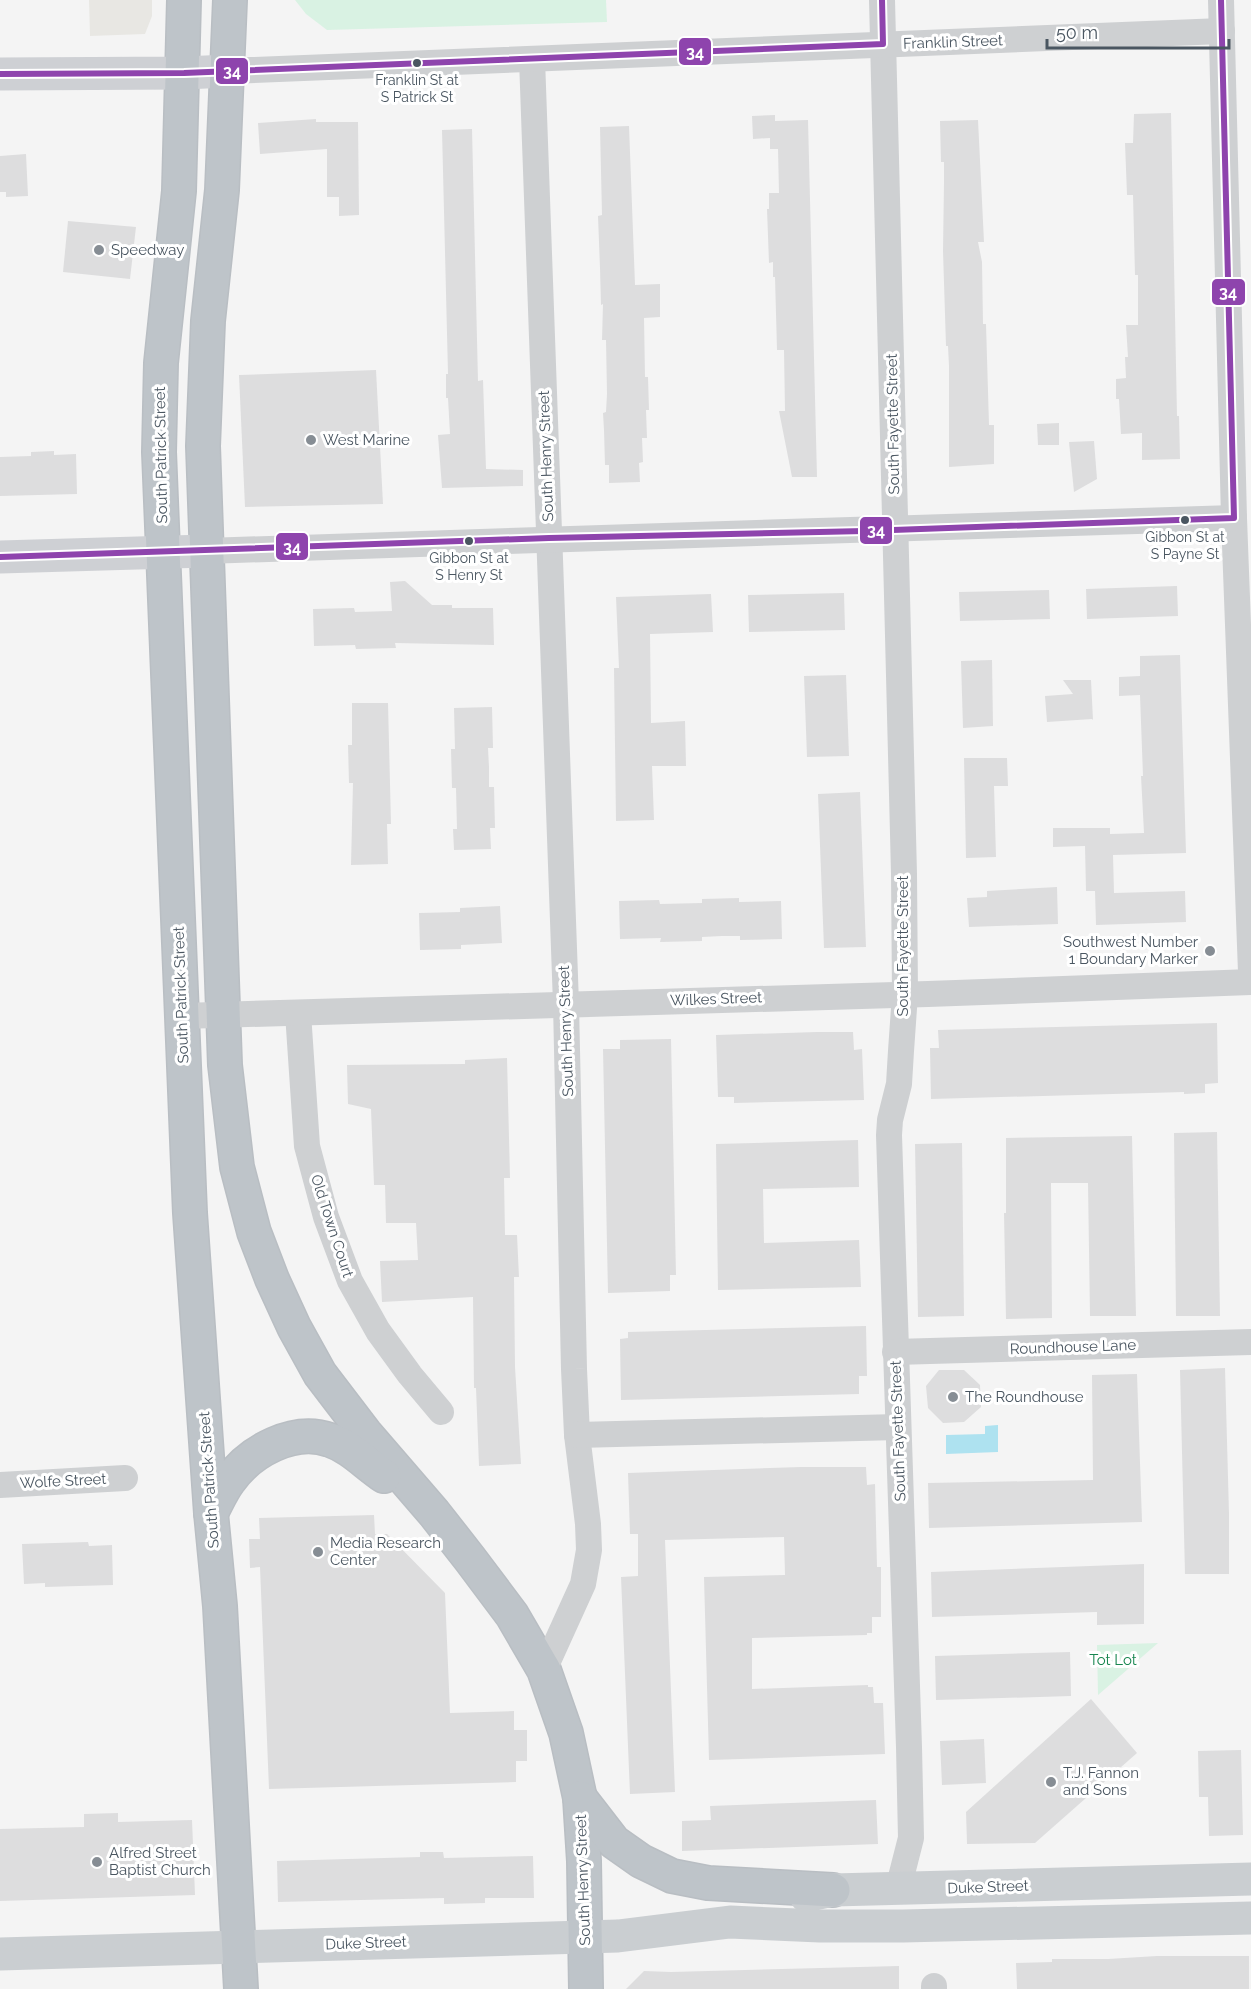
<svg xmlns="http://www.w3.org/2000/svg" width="1251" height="1989" font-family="Raleway,sans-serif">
  <rect width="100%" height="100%" fill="#f4f4f4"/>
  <polygon fill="#e8e7e3" points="89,0 152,0 152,16 145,34 90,36"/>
  <g fill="#d9f2e3">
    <polygon points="295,0 606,0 607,22 327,30 306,14"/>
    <polygon points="1158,1643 1098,1695 1097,1645"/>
  </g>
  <polygon fill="#aee2f0" points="998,1425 998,1452 946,1454 946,1435 985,1434 985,1426"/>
  <g fill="#ddddde">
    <polygon points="1171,113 1177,416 1179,416 1180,459 1142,460 1142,433 1121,434 1119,399 1116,399 1116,379 1126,378 1125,357 1128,357 1126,325 1138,325 1138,275 1135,275 1133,195 1127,195 1125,143 1133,143 1134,114"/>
    <polygon points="775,115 775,121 808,120 817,477 792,477 779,411 785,411 784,350 777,350 775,277 773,277 773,262 769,263 767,209 769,209 769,193 779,193 778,149 770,149 770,138 753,139 752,116"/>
    <polygon points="316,119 316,122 358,122 359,215 339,216 339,197 327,197 327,149 260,154 258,123"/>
    <polygon points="978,120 984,242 978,242 982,262 983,324 986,324 989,425 994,425 994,464 949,467 949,366 948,346 946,346 943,251 944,182 944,162 941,162 940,121"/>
    <polygon points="629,126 635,285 660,284 660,317 644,318 645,377 648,377 649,410 646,410 647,438 642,438 643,462 639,463 640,482 609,483 609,465 605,465 604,430 603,413 606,412 607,394 606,340 602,340 603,304 601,305 600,268 598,216 602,215 600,127"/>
    <polygon points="472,129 478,381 483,380 486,469 523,470 523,486 442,488 438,435 450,434 448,398 446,398 446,374 448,374 442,130"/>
    <polygon points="26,154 28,196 6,197 6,192 0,192 0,156"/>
    <polygon points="68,221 136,227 130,279 63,272"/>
    <polygon points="376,370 383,504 245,507 239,375"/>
    <polygon points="1059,423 1059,445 1038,445 1037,424"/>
    <polygon points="1094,441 1097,479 1074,492 1069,442"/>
    <polygon points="54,451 54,455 76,454 77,494 0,496 0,457 31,456 31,452"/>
    <polygon points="405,581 432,605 452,605 452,608 493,608 494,645 395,643 396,648 356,649 355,645 314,646 313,609 354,608 355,612 392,611 390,582"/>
    <polygon points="1177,586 1178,616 1087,619 1086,589"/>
    <polygon points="1049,590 1050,619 960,621 959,592"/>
    <polygon points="844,593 845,630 749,632 748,595"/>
    <polygon points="711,594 713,632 650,634 651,723 685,721 686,766 652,766 654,820 616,821 614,668 619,668 616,597"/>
    <polygon points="1180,655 1186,853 1113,855 1114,893 1185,891 1186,922 1096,925 1095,891 1086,891 1085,846 1053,847 1053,828 1110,828 1110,834 1144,833 1141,776 1143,776 1140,695 1119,696 1119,677 1140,676 1140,656"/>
    <polygon points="992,660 993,726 963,728 961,661"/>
    <polygon points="846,675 849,756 807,757 804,676"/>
    <polygon points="1063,680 1091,680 1093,720 1092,719 1047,722 1045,696 1073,694"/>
    <polygon points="352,703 388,703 391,824 387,824 388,864 351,865 353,783 349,783 348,745 352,745"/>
    <polygon points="492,707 493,748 488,748 489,767 489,787 494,787 495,828 490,828 491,849 454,850 453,829 457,829 456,788 452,788 451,749 455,749 454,708"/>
    <polygon points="964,758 1007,758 1008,786 994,786 996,857 966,858"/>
    <polygon points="860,792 866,947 824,948 818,794"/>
    <polygon points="1057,887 1058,924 969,927 967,898 987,897 987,891"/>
    <polygon points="739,898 739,902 781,901 782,939 740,940 740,936 722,936 702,937 702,941 660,942 661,938 620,939 619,901 659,900 660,904 702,903 702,899"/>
    <polygon points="500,906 502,943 461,945 461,949 420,950 419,913 460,912 460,908"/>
    <polygon points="1217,1023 1218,1083 1205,1084 1205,1093 1184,1094 1184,1092 931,1099 930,1048 939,1048 938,1030"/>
    <polygon points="817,1032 853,1032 854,1050 862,1049 864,1100 734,1103 734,1097 718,1097 716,1035"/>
    <polygon points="671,1039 676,1275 670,1275 670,1291 608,1293 603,1049 620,1049 620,1040"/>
    <polygon points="507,1058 510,1178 504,1178 505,1235 517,1235 519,1277 514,1277 515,1367 521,1464 479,1466 476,1388 474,1388 473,1297 382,1302 380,1261 418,1260 416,1223 386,1223 385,1185 374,1185 371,1109 348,1104 347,1065 465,1064 465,1060"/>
    <polygon points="1217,1132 1220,1316 1176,1316 1174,1133"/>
    <polygon points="1132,1136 1136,1316 1090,1316 1088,1183 1051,1183 1052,1318 1006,1319 1004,1213 1006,1213 1006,1138"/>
    <polygon points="858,1140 859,1187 763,1189 764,1243 859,1240 861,1287 718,1290 716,1144"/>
    <polygon points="962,1143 964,1316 918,1317 915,1144"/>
    <polygon points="866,1326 867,1376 859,1376 859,1394 621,1400 620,1339 628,1338 628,1332"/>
    <polygon points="1225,1368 1229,1514 1229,1574 1185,1574 1180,1370"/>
    <polygon points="939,1370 964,1370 980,1385 981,1407 964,1422 943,1423 928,1408 926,1386"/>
    <polygon points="1137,1374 1142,1522 929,1528 928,1483 1093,1480 1092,1375"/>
    <polygon points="801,1467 866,1467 867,1485 875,1484 877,1567 881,1567 881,1617 872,1617 872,1633 867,1633 867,1635 752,1638 752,1689 868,1685 868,1687 873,1687 874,1703 883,1703 885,1754 709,1760 704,1577 785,1575 784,1537 665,1540 675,1792 630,1794 621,1577 638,1576 638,1534 630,1534 628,1473"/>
    <polygon points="374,1515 375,1534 387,1534 445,1593 450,1713 514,1711 514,1730 527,1730 527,1761 516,1761 516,1782 269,1789 260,1567 250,1568 249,1539 260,1539 259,1518"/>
    <polygon points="88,1542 89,1546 112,1545 113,1585 45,1587 45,1583 24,1584 22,1544"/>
    <polygon points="1144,1564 1144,1624 1097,1625 1097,1612 932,1617 931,1572"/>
    <polygon points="1070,1652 1071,1696 936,1700 935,1656"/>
    <polygon points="1091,1699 1137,1753 1035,1843 967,1844 966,1812"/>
    <polygon points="984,1739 986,1783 942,1785 940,1741"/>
    <polygon points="1241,1750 1243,1835 1209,1836 1208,1797 1199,1797 1198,1751"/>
    <polygon points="876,1800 878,1844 682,1851 682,1821 711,1820 710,1806"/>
    <polygon points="118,1813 118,1822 192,1820 195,1895 0,1901 0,1829 84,1827 84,1814"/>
    <polygon points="420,1852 443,1852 444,1858 533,1856 534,1898 485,1898 485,1903 444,1904 444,1898 278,1902 277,1861 420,1857"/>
    <polygon points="1157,1956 1249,1956 1249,1989 1017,1989 1016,1963 1052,1962 1052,1959 1108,1959"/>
    <polygon points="899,1966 899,1989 626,1989 644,1971 671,1972"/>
  </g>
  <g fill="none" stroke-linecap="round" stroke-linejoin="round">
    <defs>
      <g id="highway">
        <polyline points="184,0 179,191 161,363 159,452 190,1213 211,1513 220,1606 241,1989"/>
        <polyline points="230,0 222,190 208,321 203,446 225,1065 237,1167 254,1232 272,1279 294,1327 320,1374 365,1433 434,1513 470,1559 512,1615 544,1670 566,1733 580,1798 584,1861 586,1989"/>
        <path d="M211 1513C217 1502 222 1490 229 1481 250 1451 294 1427 330 1440 351 1447 366 1464 384 1476"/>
        <polyline points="580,1798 614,1842 641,1861 672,1876 708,1883 833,1890"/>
      </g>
    </defs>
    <use href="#highway" stroke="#b9bec3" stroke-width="36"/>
    <g stroke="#ced0d2" stroke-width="26">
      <polyline points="882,0 904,874 905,994 901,1051 899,1084 890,1120 889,1135 909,1747 911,1838 898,1889"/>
      <polyline points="1221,0 1234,518 1251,972"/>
      <polyline points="532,59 566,1004 574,1369 577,1435 588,1524 589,1550 583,1584 544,1670"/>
      <polyline points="228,71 1222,31"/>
      <path d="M206 551C549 537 891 531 1234 518"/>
      <polyline points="298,1013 307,1146 326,1217 350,1281 378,1331 410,1375 441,1412"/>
      <polyline points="182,1016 928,994 1251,982"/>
      <polyline points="895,1352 1251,1342"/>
      <polyline points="577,1435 898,1427"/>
      <polyline points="0,1485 125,1478"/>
      <polyline points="934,1986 934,1989"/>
    </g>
    <g stroke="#ced0d4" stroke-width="33">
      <polyline points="0,74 184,73 228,71"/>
      <polyline points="0,557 206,551"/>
    </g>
    <g stroke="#caced1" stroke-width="33">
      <polyline points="806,1896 833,1890 1251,1879"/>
      <polyline points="0,1954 618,1936 730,1922 820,1926 903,1926 1251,1918"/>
    </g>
    <use href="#highway" stroke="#bec4c9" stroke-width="33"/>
    <defs>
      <g id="bus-1">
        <polyline points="0,74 184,73 883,44 882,0"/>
        <polyline points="0,557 549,538 865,531 1234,518 1221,0"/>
      </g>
    </defs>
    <use href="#bus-1" stroke="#fff" stroke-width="10"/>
    <use href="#bus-1" stroke="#8e44ad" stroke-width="6"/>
  </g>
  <g fill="#4a5661" stroke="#fff" stroke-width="2">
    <circle cx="417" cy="63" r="5"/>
    <circle cx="1185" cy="520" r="5"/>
    <circle cx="469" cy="541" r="5"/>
  </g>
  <g fill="#868d94" stroke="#fff" stroke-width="2">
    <circle cx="99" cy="250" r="6"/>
    <circle cx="311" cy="440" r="6"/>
    <circle cx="1210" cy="951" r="6"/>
    <circle cx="953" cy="1397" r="6"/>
    <circle cx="318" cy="1552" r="6"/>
    <circle cx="1051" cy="1782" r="6"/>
    <circle cx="97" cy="1862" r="6"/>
  </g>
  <g text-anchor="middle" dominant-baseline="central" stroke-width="6" stroke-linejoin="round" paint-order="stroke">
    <g font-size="14" fill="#4a5661" stroke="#fff">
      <text x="417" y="80">Franklin St at<tspan x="417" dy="17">S Patrick St</tspan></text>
      <text x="1185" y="537">Gibbon St at<tspan x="1185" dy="17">S Payne St</tspan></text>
      <text x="469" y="558">Gibbon St at<tspan x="469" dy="17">S Henry St</tspan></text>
    </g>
    <g font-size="15" fill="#4a5661" stroke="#fff">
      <text transform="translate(953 42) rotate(-2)">Franklin Street</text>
      <text transform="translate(893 424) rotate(-91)">South Fayette Street</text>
      <text transform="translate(161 455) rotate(-91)">South Patrick Street</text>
      <text transform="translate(546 456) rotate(-92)">South Henry Street</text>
      <text transform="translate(903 946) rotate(-90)">South Fayette Street</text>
      <text transform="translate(181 995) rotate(-92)">South Patrick Street</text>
      <text transform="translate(716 999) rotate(-2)">Wilkes Street</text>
      <text transform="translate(566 1031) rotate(-92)">South Henry Street</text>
      <text transform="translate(332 1226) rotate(72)">Old Town Court</text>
      <text transform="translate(1073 1347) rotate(-2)">Roundhouse Lane</text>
      <text transform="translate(898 1431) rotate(-92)">South Fayette Street</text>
      <text transform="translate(209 1480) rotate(-94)">South Patrick Street</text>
      <text transform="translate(63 1481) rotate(-3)">Wolfe Street</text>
      <text transform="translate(583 1880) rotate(-92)">South Henry Street</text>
      <text transform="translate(988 1887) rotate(-2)">Duke Street</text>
      <text transform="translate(366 1943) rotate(-2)">Duke Street</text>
    </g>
    <g font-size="15" fill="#4a5661" stroke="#fff" text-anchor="start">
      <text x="111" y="250">Speedway</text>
      <text x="323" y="440">West Marine</text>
      <text x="1198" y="942" text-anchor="end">Southwest Number<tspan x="1198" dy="17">1 Boundary Marker</tspan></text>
      <text x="965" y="1397">The Roundhouse</text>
      <text x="330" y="1543">Media Research<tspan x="330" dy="17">Center</tspan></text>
      <text x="1063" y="1773">T.J. Fannon<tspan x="1063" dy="17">and Sons</tspan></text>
      <text x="109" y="1853">Alfred Street<tspan x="109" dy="17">Baptist Church</tspan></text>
    </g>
    <g font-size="15" fill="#17864f" stroke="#fff">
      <text x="1113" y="1660">Tot Lot</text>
    </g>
  </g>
  <g stroke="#fff" stroke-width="2">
    <rect x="678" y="37" width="34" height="29" rx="6" fill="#8e44ad"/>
    <rect x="215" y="57" width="34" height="28" rx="6" fill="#8e44ad"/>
    <rect x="1211" y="278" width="35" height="28" rx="6" fill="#8e44ad"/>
    <rect x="859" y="516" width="34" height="29" rx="6" fill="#8e44ad"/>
    <rect x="275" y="532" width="34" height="29" rx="6" fill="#8e44ad"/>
  </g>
  <g font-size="16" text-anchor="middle" font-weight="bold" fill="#fff">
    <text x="695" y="58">34</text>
    <text x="232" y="77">34</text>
    <text x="1228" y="298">34</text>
    <text x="876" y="536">34</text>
    <text x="292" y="553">34</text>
  </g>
  <path d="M1047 39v9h182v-9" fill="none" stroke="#4a5661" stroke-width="3"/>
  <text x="1056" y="39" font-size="18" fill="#4a5661" stroke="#ffffff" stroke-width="4.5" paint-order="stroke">50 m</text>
</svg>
